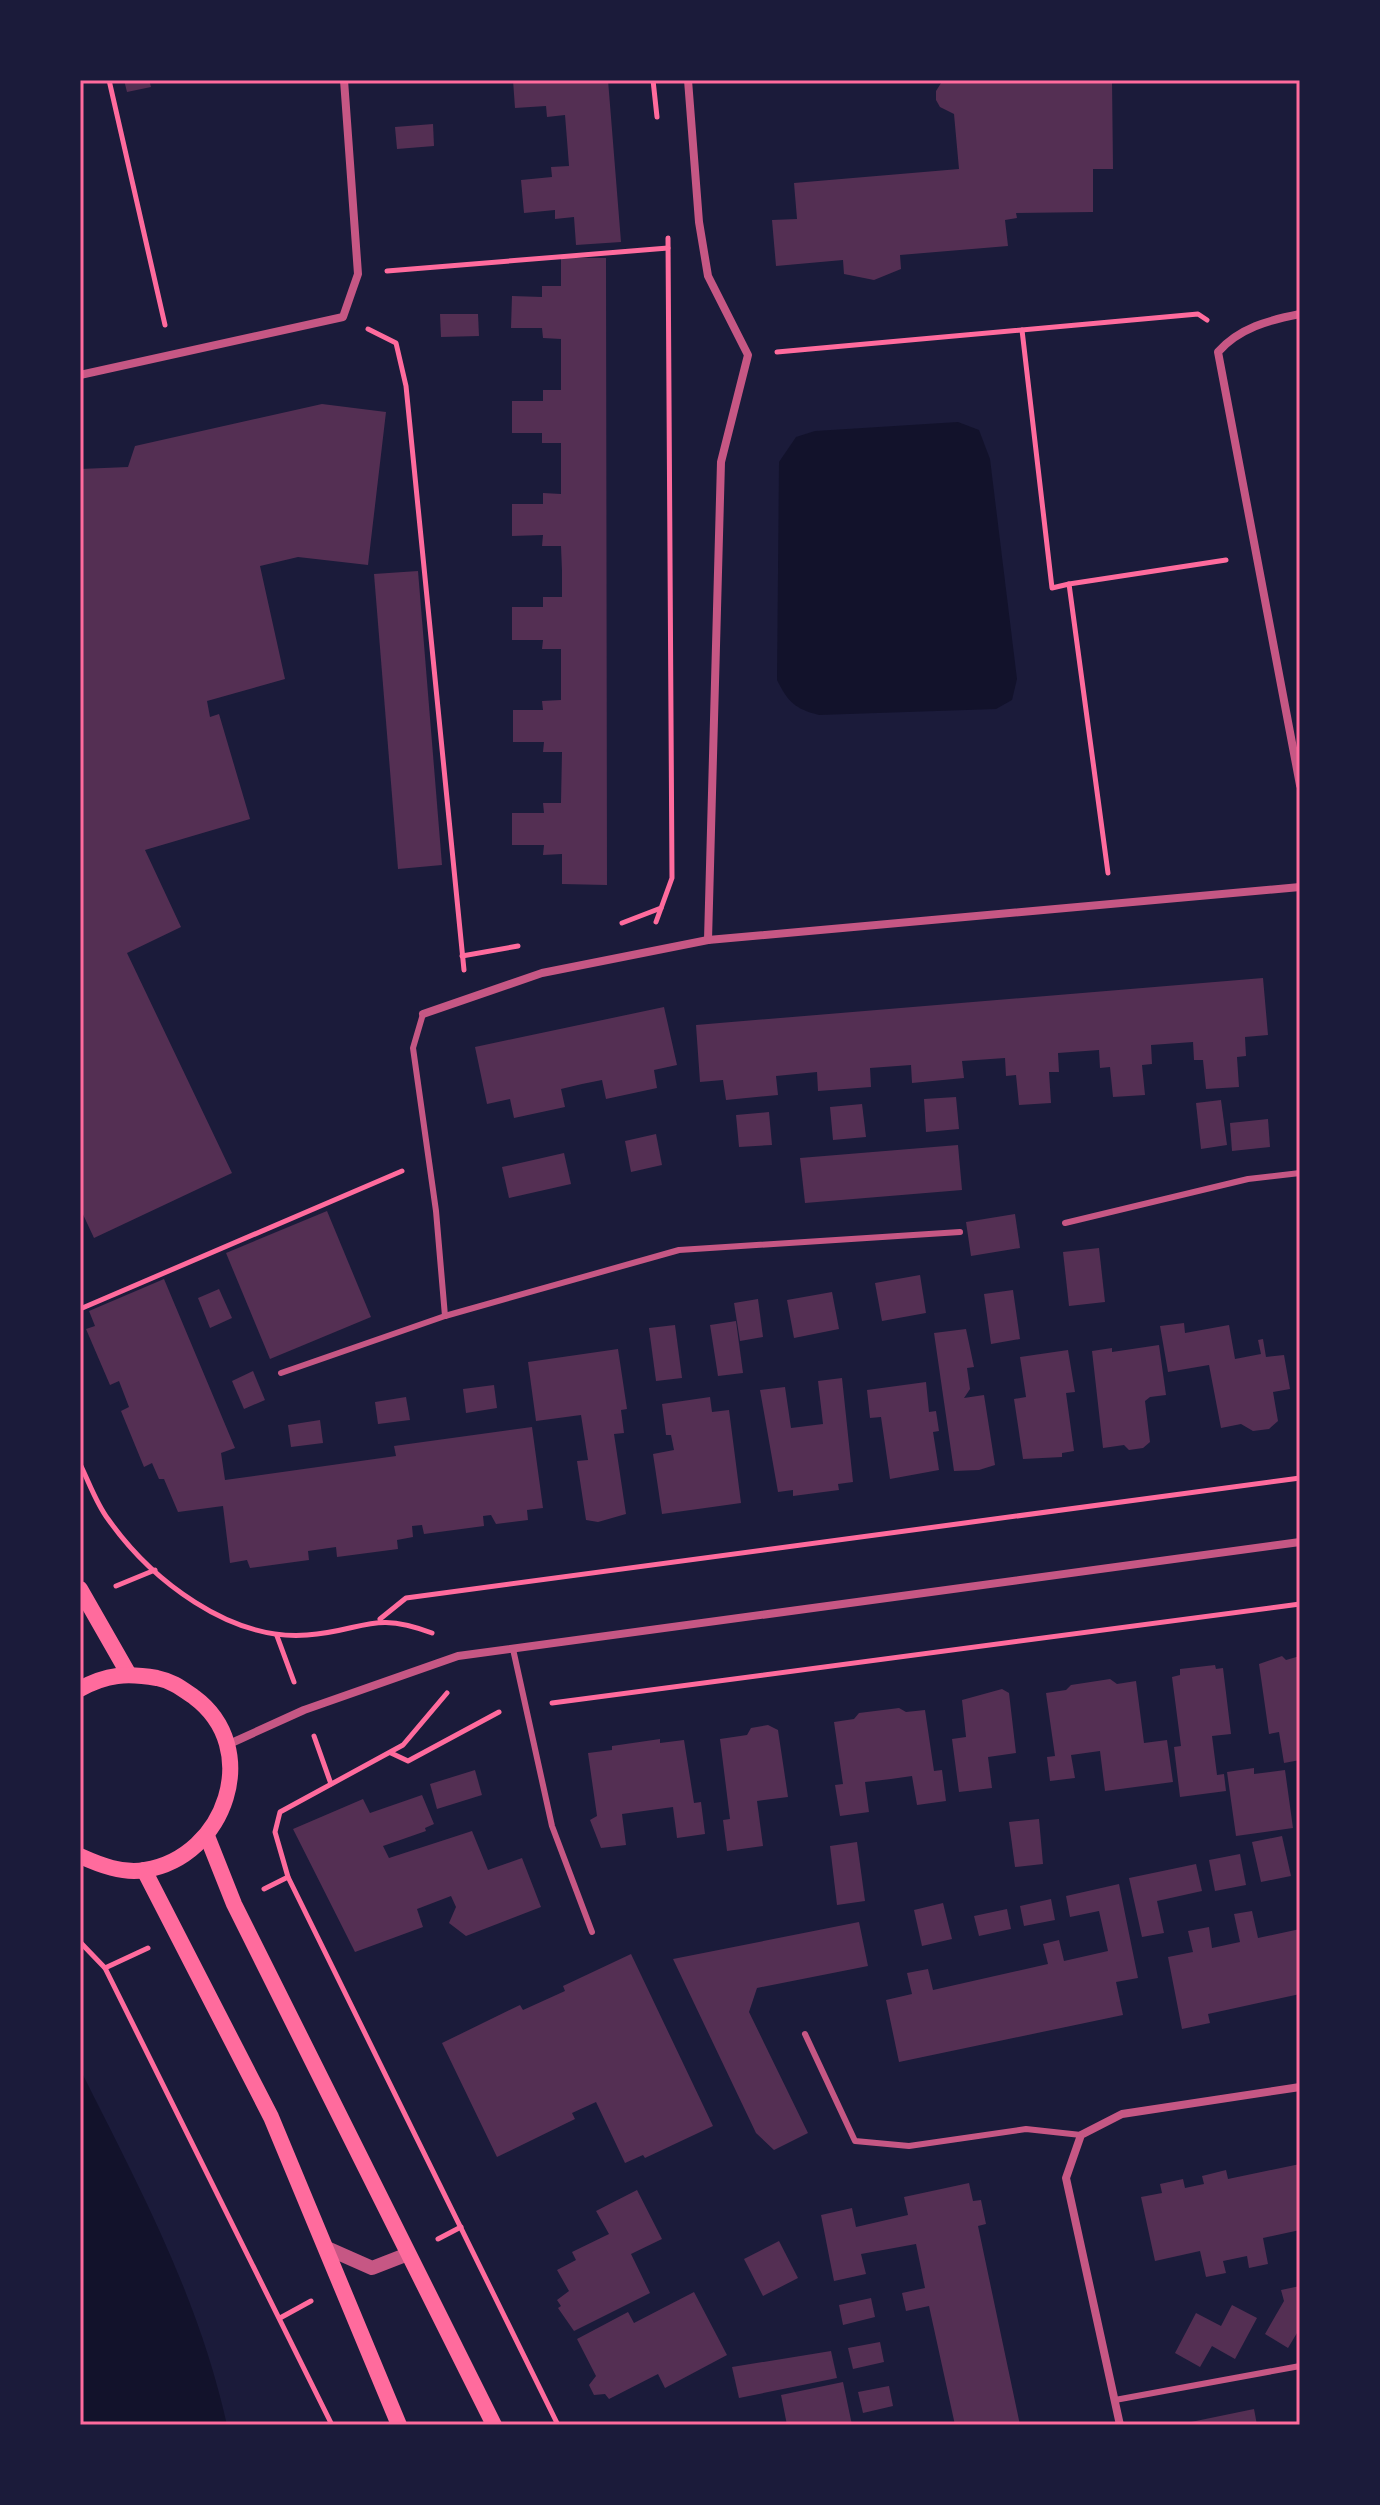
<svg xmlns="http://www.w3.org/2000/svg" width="1380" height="2505" font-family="'Open Sans',sans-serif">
  <rect width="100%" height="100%" fill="#1b1b3a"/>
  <g fill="#12122b">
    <path d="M958 422 979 430 990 459 1017 679 1012 700 996 709 819 715C795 709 788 702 777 680L779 462 796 437 815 431Z"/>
    <path d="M80 2069C139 2187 198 2295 227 2425H80Z"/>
  </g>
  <g fill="#542f53">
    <polygon points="124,80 149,80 151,87 127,92"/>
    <polygon points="513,80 608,80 621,242 576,245 574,217 555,219 555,210 524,213 521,180 552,177 551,167 569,166 567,140 565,115 547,117 546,106 515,108"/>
    <polygon points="943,80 1112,80 1113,169 1093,169 1093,212 1016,213 1017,218 1005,220 1008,246 900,255 901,269 874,280 844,274 843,260 776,266 772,220 797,219 794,183 959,169 954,114 940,107 936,100 936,91"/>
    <polygon points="433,124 434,146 397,149 395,127"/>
    <polygon points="561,258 606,258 607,885 562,884 562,854 543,855 544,845 512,845 512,813 544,813 543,803 561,803 562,752 543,752 544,742 513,742 513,710 543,710 542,701 561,700 561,649 542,649 543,640 512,640 512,607 543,607 543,597 562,597 562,571 561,546 542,546 543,535 512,536 512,504 543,504 543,493 561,494 561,443 542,443 542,433 512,433 512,401 543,401 543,390 561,390 561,339 543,338 542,328 511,328 512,296 542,297 542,286 561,286"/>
    <polygon points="440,314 478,314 479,336 441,337"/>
    <polygon points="322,404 386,412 368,565 298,557 260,566 285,679 207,701 210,717 219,714 250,819 145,850 181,927 127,953 232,1173 94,1238 80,1208 80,469 128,467 135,446"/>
    <polygon points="418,571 442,865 398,869 374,574"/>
    <polygon points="1263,978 1268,1035 1245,1037 1246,1056 1237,1057 1239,1087 1206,1089 1203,1060 1194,1060 1193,1042 1151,1045 1152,1064 1142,1065 1145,1095 1113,1097 1110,1067 1100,1068 1099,1050 1058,1053 1059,1072 1049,1072 1051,1103 1019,1105 1016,1075 1006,1076 1005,1058 962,1061 964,1078 912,1083 911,1065 870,1068 871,1087 818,1091 817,1072 776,1076 778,1095 726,1100 723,1080 700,1082 696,1025"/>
    <polygon points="664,1007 677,1065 654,1070 657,1088 606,1099 602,1080 582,1084 561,1089 565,1107 514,1118 510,1099 487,1104 475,1047"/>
    <polygon points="956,1097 959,1129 926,1132 924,1099"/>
    <polygon points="1221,1100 1227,1145 1201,1149 1196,1103"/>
    <polygon points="862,1104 866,1137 833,1140 830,1107"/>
    <polygon points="769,1112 772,1145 739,1147 736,1115"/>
    <polygon points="1268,1119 1270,1147 1232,1151 1230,1123"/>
    <polygon points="656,1134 662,1165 631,1172 625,1141"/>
    <polygon points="958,1145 962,1190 805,1203 800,1158"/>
    <polygon points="564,1153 571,1184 509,1198 502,1167"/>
    <polygon points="327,1211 371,1317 270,1359 226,1253"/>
    <polygon points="1015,1214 1020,1248 971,1256 966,1222"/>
    <polygon points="1099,1248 1105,1302 1069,1306 1063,1252"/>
    <polygon points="920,1275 926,1313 882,1321 875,1283"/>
    <polygon points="164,1279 235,1448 221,1453 225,1480 396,1456 394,1446 532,1427 543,1508 527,1510 528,1520 496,1524 491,1515 483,1516 484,1526 424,1534 422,1525 412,1526 413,1537 397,1540 398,1549 337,1557 336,1547 308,1551 309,1560 250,1568 247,1560 230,1563 223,1506 178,1512 164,1479 159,1479 152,1463 144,1467 121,1411 129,1407 119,1381 110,1385 86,1329 95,1326 89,1311"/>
    <polygon points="219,1289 232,1318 210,1328 198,1298"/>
    <polygon points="1013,1290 1020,1339 991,1344 984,1294"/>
    <polygon points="832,1292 839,1329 794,1338 787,1300"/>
    <polygon points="758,1299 763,1337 740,1341 734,1303"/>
    <polygon points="736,1321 743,1373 718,1376 710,1325"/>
    <polygon points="1184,1323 1185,1333 1229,1325 1235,1359 1261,1354 1258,1340 1263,1339 1266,1357 1284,1355 1290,1389 1273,1392 1278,1421 1269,1429 1253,1431 1241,1424 1221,1428 1209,1365 1168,1372 1160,1326"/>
    <polygon points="675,1325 682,1378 656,1381 649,1328"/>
    <polygon points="966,1329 974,1367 967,1368 970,1389 964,1398 984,1395 995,1465 979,1470 954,1471 934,1333"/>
    <polygon points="1159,1345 1166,1395 1150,1397 1145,1401 1150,1442 1143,1448 1129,1450 1124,1445 1103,1448 1092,1351 1112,1348 1112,1352"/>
    <polygon points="618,1349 627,1409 621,1410 624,1433 614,1434 626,1514 598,1522 586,1520 577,1461 588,1460 581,1415 536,1421 528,1362"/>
    <polygon points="1068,1350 1075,1392 1066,1393 1074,1451 1062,1453 1062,1457 1023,1459 1014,1399 1026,1397 1020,1357"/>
    <polygon points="253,1371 265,1400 244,1409 232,1381"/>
    <polygon points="842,1378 853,1482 838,1484 839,1490 793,1496 793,1490 778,1492 760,1390 785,1387 791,1428 823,1424 818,1381"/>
    <polygon points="926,1382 929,1412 936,1411 939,1431 933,1432 939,1470 890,1479 881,1417 870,1418 867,1390"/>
    <polygon points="494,1385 497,1408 466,1413 463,1389"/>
    <polygon points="406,1397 410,1420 378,1424 375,1402"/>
    <polygon points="710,1397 712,1412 729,1410 741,1503 662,1514 653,1454 674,1450 671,1435 666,1435 662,1404"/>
    <polygon points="320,1420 323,1443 291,1447 288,1425"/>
    <polygon points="1282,1656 1286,1660 1300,1656 1300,1760 1284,1763 1279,1732 1269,1734 1259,1664"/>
    <polygon points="1215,1665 1216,1669 1223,1668 1231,1734 1212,1736 1217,1775 1224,1774 1226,1791 1180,1797 1174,1747 1181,1746 1172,1677 1180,1675 1180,1669"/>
    <polygon points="1110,1679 1117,1684 1136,1681 1144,1743 1167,1740 1173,1782 1105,1791 1100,1751 1071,1755 1075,1778 1050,1781 1047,1757 1055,1756 1046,1693 1066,1690 1071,1685"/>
    <polygon points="1002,1689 1009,1693 1016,1753 988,1757 992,1788 959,1792 952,1739 966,1737 962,1700"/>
    <polygon points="899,1708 906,1712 925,1710 934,1771 942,1770 946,1801 917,1805 912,1776 891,1779 865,1782 869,1812 840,1816 835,1785 843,1784 834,1722 854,1719 859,1713"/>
    <polygon points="768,1725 778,1730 788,1797 757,1801 763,1846 727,1851 723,1820 730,1819 720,1739 747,1735 751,1728"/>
    <polygon points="660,1739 660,1743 684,1740 694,1803 701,1802 705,1834 677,1838 673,1807 622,1814 626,1845 601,1848 590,1820 597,1816 588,1753 612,1750 612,1746"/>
    <polygon points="1254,1768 1254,1774 1285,1770 1293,1828 1236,1836 1227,1772"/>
    <polygon points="475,1770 482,1795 437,1809 430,1784"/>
    <polygon points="422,1795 434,1824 425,1828 426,1831 383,1846 389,1858 472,1831 488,1870 522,1858 541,1907 466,1936 449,1923 456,1907 451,1896 417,1909 423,1927 355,1952 293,1829 363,1799 370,1813"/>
    <polygon points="1039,1819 1043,1864 1015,1867 1009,1822"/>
    <polygon points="1282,1836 1291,1876 1261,1882 1252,1842"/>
    <polygon points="857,1842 865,1901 837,1905 830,1846"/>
    <polygon points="1240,1854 1246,1885 1215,1891 1209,1860"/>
    <polygon points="1196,1864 1202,1891 1157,1901 1164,1933 1142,1937 1129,1878"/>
    <polygon points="1119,1884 1138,1978 1116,1982 1123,2015 899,2062 886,2000 912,1994 907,1973 928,1969 933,1990 1048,1964 1043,1944 1059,1940 1064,1961 1108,1951 1099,1911 1070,1917 1066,1896"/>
    <polygon points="1051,1899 1055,1920 1024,1926 1020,1906"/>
    <polygon points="943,1903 952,1939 922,1946 914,1910"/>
    <polygon points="1007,1909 1011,1929 979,1936 974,1916"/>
    <polygon points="1252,1911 1258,1938 1300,1929 1300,1994 1208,2014 1210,2023 1182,2029 1168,1957 1193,1952 1188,1931 1209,1927 1212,1948 1240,1942 1234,1914"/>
    <polygon points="859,1922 868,1966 757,1988 749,2012 808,2133 774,2150 756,2133 673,1959"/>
    <polygon points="631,1954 713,2126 645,2158 643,2155 625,2163 596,2102 572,2113 575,2119 497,2157 442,2043 520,2005 523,2010 565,1991 563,1986"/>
    <polygon points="1300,2164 1300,2230 1263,2238 1268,2264 1249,2268 1247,2256 1223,2261 1226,2273 1206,2277 1200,2251 1155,2261 1141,2197 1162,2193 1160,2184 1183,2179 1185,2188 1204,2184 1202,2176 1226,2170 1228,2179"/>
    <polygon points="969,2183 973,2201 981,2200 986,2224 978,2226 1020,2425 955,2425 929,2306 906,2311 902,2293 925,2288 916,2244 861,2254 866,2274 834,2281 830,2261 821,2215 852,2208 856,2227 908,2215 904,2197"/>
    <polygon points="637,2190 662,2239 631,2254 650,2293 574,2331 558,2308 561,2306 557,2300 569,2291 557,2270 576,2260 572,2252 609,2234 596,2211"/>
    <polygon points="779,2241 798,2278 763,2296 744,2259"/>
    <polygon points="1300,2286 1300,2328 1288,2348 1265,2334 1284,2301 1281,2290"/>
    <polygon points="694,2292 727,2355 665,2388 658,2374 609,2399 605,2394 594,2395 589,2385 596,2376 577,2339 628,2312 634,2323"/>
    <polygon points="871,2298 875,2317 843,2325 839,2305"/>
    <polygon points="1232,2305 1257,2318 1235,2359 1212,2346 1200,2367 1175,2353 1196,2313 1221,2326"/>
    <polygon points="880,2342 884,2362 853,2369 848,2348"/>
    <polygon points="831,2351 837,2378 739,2398 732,2367"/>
    <polygon points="843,2382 852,2425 787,2425 781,2395"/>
    <polygon points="889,2386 893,2406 863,2413 858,2392"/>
    <polygon points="1254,2409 1257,2425 1191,2425 1191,2422"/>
  </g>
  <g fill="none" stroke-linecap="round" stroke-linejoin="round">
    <g stroke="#ff6b9d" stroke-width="5">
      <polyline points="109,80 165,325"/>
      <polyline points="653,80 657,117"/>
      <polyline points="387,271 668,248"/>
      <polyline points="368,329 396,343 406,386 464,970"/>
      <polyline points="1022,330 1052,588 1069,584 1108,873"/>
      <polyline points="777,352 1198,314 1207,320"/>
      <polyline points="1069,584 1226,560"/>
      <polyline points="656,922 672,878 668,238"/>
      <polyline points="622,923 661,908"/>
      <polyline points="462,956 518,946"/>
      <polyline points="80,1309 402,1171"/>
      <path d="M80 1464C89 1482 96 1503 108 1519 151 1580 230 1641 307 1635 364 1631 372 1610 432 1633"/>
      <polyline points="116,1586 155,1570"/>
      <polyline points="380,1619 406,1598 1300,1478"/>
      <polyline points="277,1636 294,1682"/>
      <polyline points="447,1693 403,1745 280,1812 275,1832 288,1877 558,2425"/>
      <polyline points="552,1703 1300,1604"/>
      <polyline points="314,1736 331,1784"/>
      <polyline points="391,1753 408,1761 499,1712"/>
      <polyline points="264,1889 288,1877"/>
      <polyline points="80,1942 105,1968 148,1948"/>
      <polyline points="105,1968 332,2425"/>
      <polyline points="438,2239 461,2227"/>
      <polyline points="280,2318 311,2301"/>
    </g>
    <g stroke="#c65784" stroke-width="6">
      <polyline points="423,1014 413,1048 436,1211 445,1316"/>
      <polyline points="1065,1223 1248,1179 1300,1173"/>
      <polyline points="281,1373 445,1316 679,1250 960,1232"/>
      <polyline points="513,1649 552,1826 592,1932"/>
      <polyline points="805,2034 855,2141 909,2146 1026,2129 1081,2135"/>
      <polyline points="1115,2400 1300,2366"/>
    </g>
    <g stroke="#c65784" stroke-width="8">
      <polyline points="688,80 699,222 708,276 748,355 721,462 708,940"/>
      <path d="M1300 314C1269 320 1239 328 1218 352L1300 785"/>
      <polyline points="80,375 343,317 358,274 344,80"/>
      <polyline points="423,1014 542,973 708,940 1300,887"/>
      <polyline points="227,1745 304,1710 458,1656 1300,1542"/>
      <polyline points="1120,2425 1066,2178 1081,2135 1122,2114 1300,2087"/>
    </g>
    <polyline stroke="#c65784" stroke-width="14" points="329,2249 372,2268 408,2254"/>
    <g stroke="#ff6b9d" stroke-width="16">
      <polyline points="80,1589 128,1673"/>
      <path d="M80 1689C107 1674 127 1673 157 1678 172 1681 181 1688 194 1697 263 1748 226 1857 145 1870 123 1874 100 1865 80 1856"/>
      <polyline points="207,1836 234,1904 494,2425"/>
      <polyline points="144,1870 271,2117 399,2425"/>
    </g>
  </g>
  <rect width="1380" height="2505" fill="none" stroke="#1b1b3a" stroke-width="164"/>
  <rect x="82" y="82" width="1216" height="2341" fill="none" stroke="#ff6b9d" stroke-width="3"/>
</svg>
